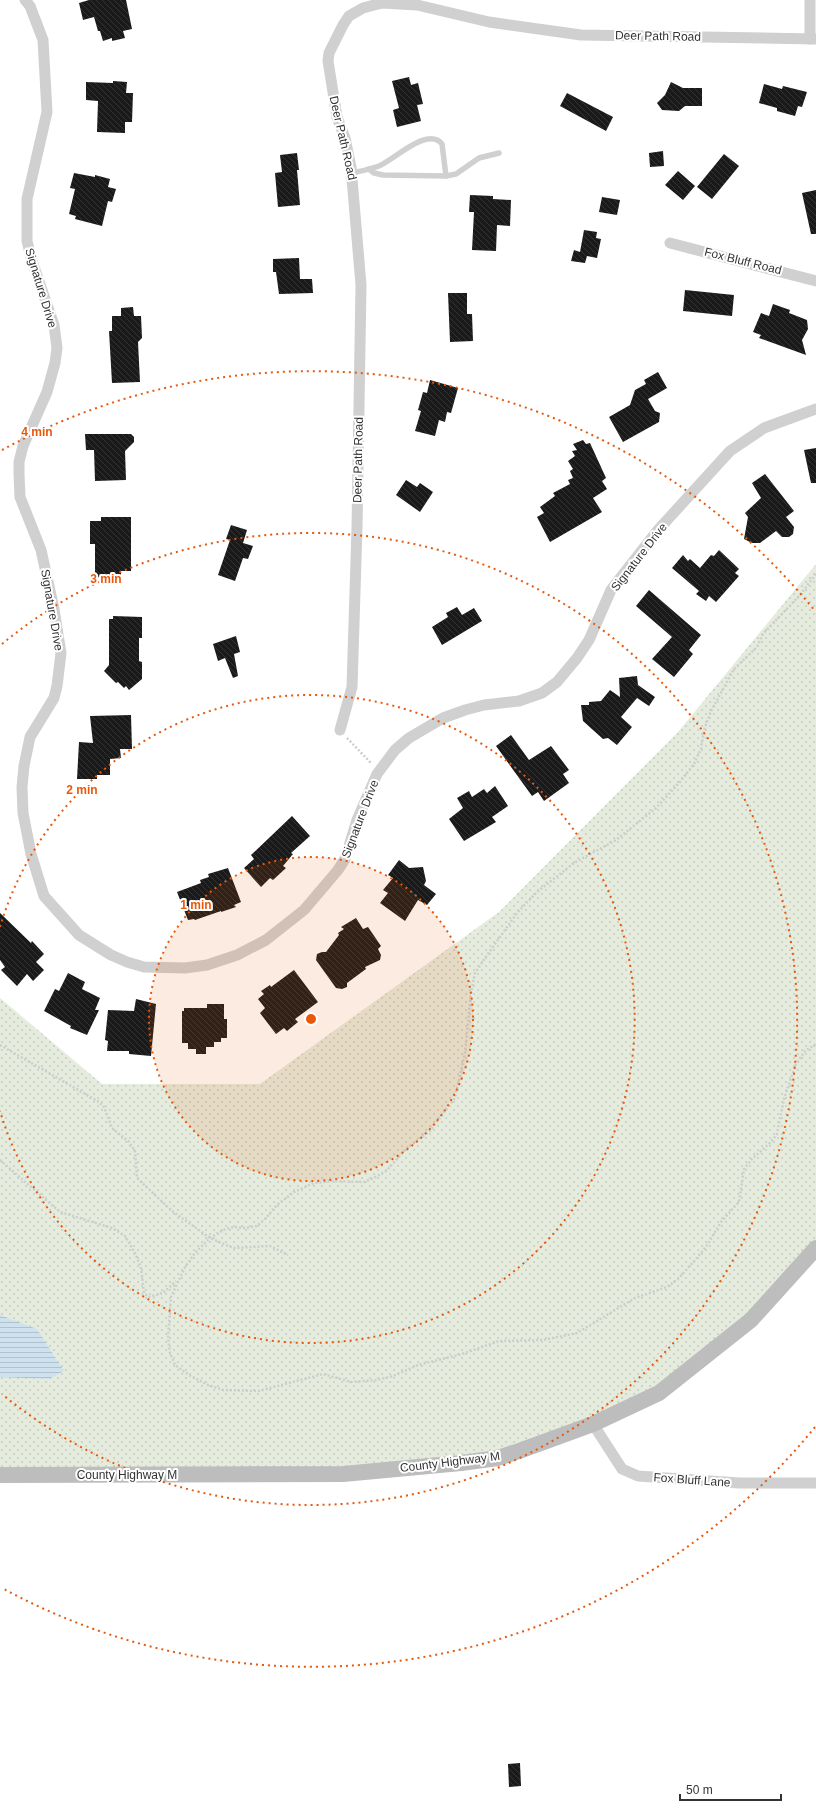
<svg xmlns="http://www.w3.org/2000/svg" width="816" height="1810" font-family="Helvetica,sans-serif">
  <defs>
    <pattern id="grass-dots" width="8" height="8" patternUnits="userSpaceOnUse"><rect width="8" height="8" fill="#e5ecde"/><path d="M2 2h.1M6 6h.1" fill="none" stroke="#c5cbbf" stroke-width="1.8" stroke-linecap="round"/></pattern>
    <pattern id="water-rules" width="6" height="5" patternUnits="userSpaceOnUse"><rect width="6" height="5" fill="#cee1ee"/><path d="M0 2.5h6" fill="none" stroke="#b1c2cd"/></pattern>
    <pattern id="building-back-hatch" width="6" height="6" patternUnits="userSpaceOnUse"><rect width="6" height="6" fill="#1a1a1a"/><path d="M-1 5l2 2M0 0l6 6M5-1l2 2" fill="none" stroke="#333"/></pattern>
  </defs>
  <rect width="100%" height="100%" fill="#fff"/>
  <polygon fill="url(#grass-dots)" points="816,564 816,1248 751,1320 659,1393 519,1451 399,1469 0,1475 0,998 102,1084 260,1084 499,912 678,732"/>
  <polygon fill="url(#water-rules)" points="0,1315 37,1329 64,1371 49,1379 0,1377"/>
  <g fill="url(#building-back-hatch)">
    <polygon points="89,0 126,0 132,29 123,31 125,38 112,41 112,38 103,41 100,31 98,31 94,17 83,20 79,3"/>
    <polygon points="409,77 411,85 418,83 423,104 417,105 421,121 397,127 393,110 399,108 392,81"/>
    <polygon points="113,81 127,82 126,93 133,93 132,122 125,122 125,133 97,132 98,101 86,100 86,82 113,83"/>
    <polygon points="671,82 683,88 702,88 702,106 685,106 679,111 662,110 657,103 665,95"/>
    <polygon points="764,84 782,89 783,86 807,92 802,107 798,106 795,116 777,111 777,108 759,103"/>
    <polygon points="567,93 613,117 606,131 560,106"/>
    <polygon points="663,151 664,166 650,167 649,153"/>
    <polygon points="297,153 299,170 297,170 300,205 278,207 275,173 282,172 280,155"/>
    <polygon points="724,154 739,166 712,199 697,187"/>
    <polygon points="678,171 695,186 683,200 665,185"/>
    <polygon points="74,173 95,177 95,175 110,179 108,187 116,189 112,202 108,201 102,226 75,219 76,216 69,214 75,189 70,188"/>
    <polygon points="816,190 816,234 811,234 802,193"/>
    <polygon points="470,195 493,196 493,199 511,200 510,226 497,225 496,251 472,250 474,212 469,212"/>
    <polygon points="602,197 620,200 617,215 599,212"/>
    <polygon points="584,230 597,232 596,238 601,239 597,258 587,256 585,263 571,261 574,250 580,252"/>
    <polygon points="299,258 300,279 312,279 313,293 279,294 276,272 273,272 273,259"/>
    <polygon points="685,290 734,295 732,316 683,311"/>
    <polygon points="448,293 467,293 467,314 472,314 473,341 450,342"/>
    <polygon points="773,304 790,310 789,313 807,320 808,329 802,340 806,355 759,338 761,335 753,332 761,313 769,316"/>
    <polygon points="133,307 134,316 141,316 142,338 138,342 140,382 112,383 109,331 112,331 112,316 121,316 121,308"/>
    <polygon points="658,372 667,388 648,399 655,411 660,413 659,422 623,442 609,417 630,405 635,390 646,384 644,380"/>
    <polygon points="430,380 458,388 451,413 447,412 445,422 439,420 435,436 415,431 421,411 418,410 423,392 427,393"/>
    <polygon points="85,434 131,434 134,437 134,442 125,451 126,480 95,481 94,450 86,450"/>
    <polygon points="583,440 586,444 590,443 606,478 602,481 607,489 593,498 602,512 550,542 537,517 544,513 540,507 555,496 553,493 570,484 568,480 573,478 570,471 573,469 568,461 575,456 572,451 577,450 573,444"/>
    <polygon points="816,448 816,483 811,483 804,450"/>
    <polygon points="765,474 794,511 786,517 794,527 793,534 789,537 782,537 776,531 760,543 752,543 744,539 748,517 745,513 761,498 752,483"/>
    <polygon points="406,480 417,487 420,483 433,492 420,512 396,495"/>
    <polygon points="101,517 131,517 131,571 121,571 121,579 95,577 95,544 90,544 90,521 101,521"/>
    <polygon points="231,525 247,530 243,543 253,546 248,559 243,558 235,581 218,575 230,540 226,539"/>
    <polygon points="719,550 739,569 735,573 739,576 716,602 709,596 706,601 696,594 699,591 672,568 683,555 688,561 690,559 700,568 711,555 714,556"/>
    <polygon points="649,590 701,635 689,650 693,654 674,677 652,659 672,637 636,606"/>
    <polygon points="457,607 462,615 474,608 482,621 442,645 432,627 448,617 446,613"/>
    <polygon points="113,616 142,617 142,638 139,638 139,661 142,662 142,679 129,690 126,686 124,688 118,682 116,683 104,671 109,665 109,619 113,619"/>
    <polygon points="236,636 240,652 234,654 238,676 233,678 225,658 218,661 213,644"/>
    <polygon points="637,676 638,685 655,697 649,706 637,698 621,717 632,727 617,745 608,738 603,739 583,721 581,705 589,705 589,702 601,701 610,690 620,697 619,678"/>
    <polygon points="131,715 132,749 120,749 121,758 110,759 110,775 97,775 97,779 77,779 79,742 93,743 90,716"/>
    <polygon points="511,735 529,760 551,746 569,770 563,774 569,783 544,801 538,792 532,796 496,746"/>
    <polygon points="495,786 508,806 492,817 496,822 464,841 449,819 463,808 457,798 469,791 472,797 484,789 487,793"/>
    <polygon points="292,816 310,836 291,853 293,854 283,866 286,868 273,880 270,878 261,887 244,868 254,859 251,855"/>
    <polygon points="399,860 409,868 423,867 426,881 424,885 436,894 427,905 418,900 405,921 380,903 388,893 383,890 393,878 388,875"/>
    <polygon points="228,868 241,902 234,905 236,907 221,912 221,911 195,920 194,919 188,920 177,892 201,883 200,880 209,877 208,874"/>
    <polygon points="0,913 31,943 32,941 44,954 36,962 44,970 33,981 27,974 17,986 1,970 5,967 0,960"/>
    <polygon points="356,918 363,929 368,927 381,946 378,949 381,955 380,960 365,967 366,969 347,983 347,987 342,989 336,988 316,960 317,954 322,952 326,952 339,935 338,933 344,929 341,927"/>
    <polygon points="294,970 318,1002 295,1019 298,1022 287,1031 284,1028 276,1034 260,1013 265,1008 258,999 264,994 261,991 270,985 271,987"/>
    <polygon points="68,973 85,982 82,989 100,998 95,1010 99,1010 87,1035 70,1028 71,1026 44,1011 55,989 59,991"/>
    <polygon points="136,999 156,1004 151,1056 129,1054 129,1051 107,1051 108,1041 105,1040 108,1010 134,1011"/>
    <polygon points="207,1004 224,1004 224,1019 227,1019 227,1038 221,1038 221,1042 214,1042 214,1047 206,1047 206,1054 196,1054 196,1049 188,1049 188,1043 182,1043 182,1011 184,1011 184,1008 207,1008"/>
    <polygon points="520,1763 521,1786 509,1787 508,1764"/>
  </g>
  <g fill="none" stroke-linecap="round" stroke-linejoin="round">
    <g stroke="#cdcdcd" stroke-width="2.5" stroke-dasharray="2 2" stroke-linecap="butt">
      <polyline points="816,574 800,595 763,634 757,647 734,669 711,711 704,730 701,749 694,764 679,783 656,808 616,840 574,863 537,892 517,913 483,961 475,973 471,993 465,1053 455,1098 430,1131 407,1148 386,1171 374,1178 364,1182 333,1181 314,1183 294,1192 277,1205 265,1219 257,1226 245,1228 234,1227 223,1230 210,1238 195,1253 185,1267 171,1297 168,1338 170,1353 175,1365 189,1375 208,1385 223,1390 259,1391 323,1374 351,1382 377,1380 393,1376 418,1365 462,1354 499,1341 543,1340 577,1333 635,1298 667,1287 678,1279 696,1259 708,1244 721,1222 739,1202 744,1169 752,1159 771,1142 777,1134 784,1099 796,1064 805,1051 816,1044"/>
      <polyline points="347,738 371,763"/>
      <polyline points="0,1045 99,1102 104,1107 112,1128 129,1142 135,1151 137,1178 172,1211 210,1238 233,1248 270,1246 288,1255"/>
      <polyline points="0,1160 60,1212 112,1228 125,1236 136,1255 141,1268 144,1293 149,1297 163,1293 176,1281"/>
    </g>
    <g stroke="#d0d0d0" stroke-width="5.5">
      <polyline points="369,169 374,173 383,175 446,176"/>
      <path d="M352 173C361 171 371 169 379 166 395 159 428 126 442 144L446 176 456 174 479 158 499 153"/>
    </g>
    <g stroke="#d0d0d0" stroke-width="11">
      <polyline points="25,0 30,6 43,40 47,112 27,199 27,241 32,261 54,325 57,348 55,363 47,392 23,446 19,462 19,474 20,497 41,550 54,609 61,653 57,686 54,698 30,737 24,766 22,787 23,813 31,854 44,896 79,935 111,955 127,962 144,967 185,968 207,965 237,955 266,940 304,910 338,870 345,859 357,820 377,774 395,750 409,738 443,718 465,710 484,705 519,701 542,693 557,682 577,658 589,640 611,590 658,530 730,451 764,428 816,409"/>
      <polyline points="810,39 810,0"/>
      <polyline points="670,243 816,281"/>
      <polyline points="340,730 352,687 357,528 361,285 351,167 345,138 337,117 328,61 329,53 343,25 349,16 363,8 382,3 417,5 489,22 581,35 816,39"/>
      <polyline points="593,1424 622,1469 638,1476 739,1483 816,1483"/>
    </g>
    <polyline stroke="#bdbdbd" stroke-width="16" points="0,1475 343,1474 461,1463 498,1458 519,1451 593,1424 659,1393 751,1320 816,1248"/>
  </g>
  <circle cx="311" cy="1019" r="162" fill="#e8590c" fill-opacity=".12"/>
  <g fill="none" stroke="#e8590c" stroke-width="2" stroke-dasharray="2 4">
    <circle cx="311" cy="1019" r="162"/>
    <path d="M0 927A324 324 0 1 1 0 1111"/>
    <path d="M2 644A486 486 0 1 1 2 1394"/>
    <path d="M815 1427A648 648 0 0 1 2 1588M2 450A648 648 0 0 1 815 611"/>
  </g>
  <g text-anchor="middle" dominant-baseline="central" stroke-width="4" stroke-linejoin="round" paint-order="stroke">
    <g font-size="12" fill="#333" stroke="#fff">
      <text transform="translate(658 36) rotate(1)">Deer Path Road</text>
      <text transform="translate(343 138) rotate(77)">Deer Path Road</text>
      <text transform="translate(743 261) rotate(14)">Fox Bluff Road</text>
      <text transform="translate(41 288) rotate(73)">Signature Drive</text>
      <text transform="translate(358 460) rotate(-89)">Deer Path Road</text>
      <text transform="translate(639 557) rotate(-52)">Signature Drive</text>
      <text transform="translate(52 610) rotate(80)">Signature Drive</text>
      <text transform="translate(360 819) rotate(-69)">Signature Drive</text>
      <text transform="translate(450 1462) rotate(-7)">County Highway M</text>
      <text x="127" y="1475">County Highway M</text>
      <text transform="translate(692 1480) rotate(4)">Fox Bluff Lane</text>
    </g>
  </g>
  <circle cx="311" cy="1019" r="6" fill="#e8590c" stroke="#fff" stroke-width="2"/>
  <g font-size="12" text-anchor="middle" font-weight="bold" fill="#e8590c" stroke="#fff" stroke-width="4" stroke-linejoin="round" paint-order="stroke">
    <text x="37" y="436">4 min</text>
    <text x="106" y="583">3 min</text>
    <text x="82" y="794">2 min</text>
    <text x="196" y="909">1 min</text>
  </g>
  <path d="M680 1794v6h101v-6" fill="none" stroke="#333333" stroke-width="2"/>
  <text x="686" y="1794" font-size="12" fill="#333333" stroke="#ffffff" stroke-width="3" paint-order="stroke">50 m</text>
</svg>
